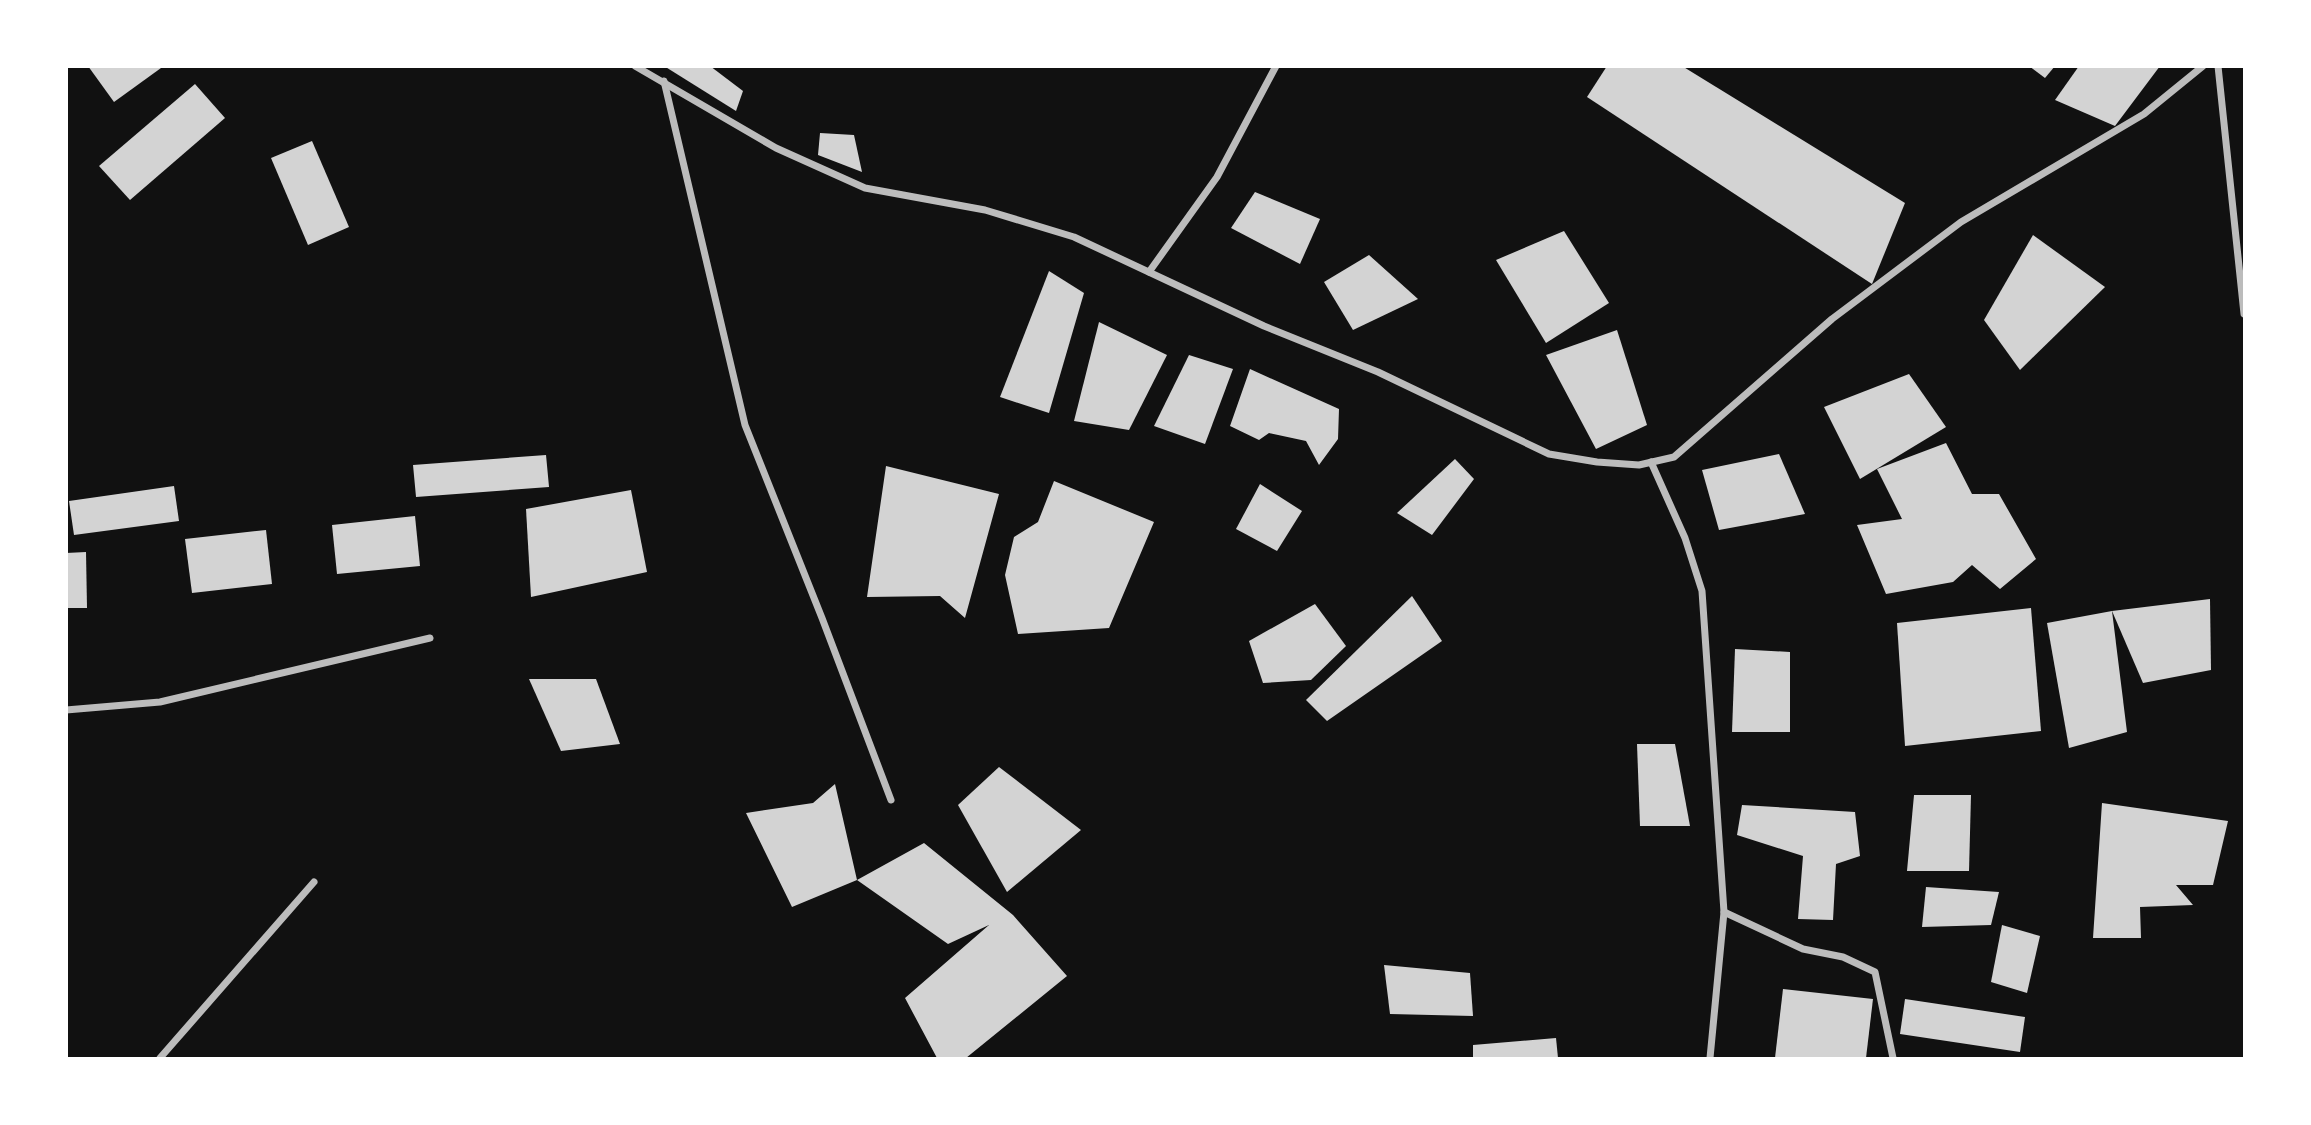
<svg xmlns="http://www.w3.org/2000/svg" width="2311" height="1125" font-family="Roboto,sans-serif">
  <rect width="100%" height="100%" fill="#111"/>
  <g fill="#d3d3d3">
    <polygon points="88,66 160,66 161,68 114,102"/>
    <polygon points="664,66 710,66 743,91 736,111"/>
    <polygon points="1607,66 1682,66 1905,203 1872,284 1587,97"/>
    <polygon points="2029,66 2055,66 2045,78"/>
    <polygon points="2079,66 2160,66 2115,126 2055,100"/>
    <polygon points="195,84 225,118 130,200 99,166"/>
    <polygon points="820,133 854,135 862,172 818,155"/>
    <polygon points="312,141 349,227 308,245 271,158"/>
    <polygon points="1255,192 1320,219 1300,264 1231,228"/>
    <polygon points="1564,231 1609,303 1546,343 1496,260"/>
    <polygon points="2033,235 2105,287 2020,370 1984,320"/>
    <polygon points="1369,255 1418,299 1353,330 1324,282"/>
    <polygon points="1049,271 1084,293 1049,413 1000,397"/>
    <polygon points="1099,322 1167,355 1129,430 1074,421"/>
    <polygon points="1617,330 1647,425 1596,449 1546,355"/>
    <polygon points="1189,355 1233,369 1205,444 1154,426"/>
    <polygon points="1250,369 1339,409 1338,439 1319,465 1306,441 1269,433 1259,440 1230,426"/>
    <polygon points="1909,374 1946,427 1860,479 1824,407"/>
    <polygon points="1946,443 1972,494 1999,494 2036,559 2000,589 1972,565 1953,582 1886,594 1857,525 1902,519 1877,469"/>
    <polygon points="1779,454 1805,514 1719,530 1702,470"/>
    <polygon points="546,455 549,487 416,497 413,465"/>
    <polygon points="1455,459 1474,479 1432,535 1397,513"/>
    <polygon points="886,466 999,494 965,618 940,596 867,597"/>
    <polygon points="1054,481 1154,522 1109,628 1018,634 1005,575 1014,537 1038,522"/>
    <polygon points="1260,484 1302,511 1277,551 1236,529"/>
    <polygon points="174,486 179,521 74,535 69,501"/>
    <polygon points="631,490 647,572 531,597 526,509"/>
    <polygon points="415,516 420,566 337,574 332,525"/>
    <polygon points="266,530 272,584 192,593 185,539"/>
    <polygon points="86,552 87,608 66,608 66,553"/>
    <polygon points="1412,596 1442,641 1327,721 1306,700"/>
    <polygon points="2210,599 2211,670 2143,683 2112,611"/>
    <polygon points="1315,604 1346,646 1311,680 1263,683 1249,641"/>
    <polygon points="2031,608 2041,731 1905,746 1897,623"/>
    <polygon points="2112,611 2127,732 2069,748 2047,623"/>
    <polygon points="1735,649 1790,652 1790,732 1732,732"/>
    <polygon points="529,679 596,679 620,744 561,751"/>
    <polygon points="1637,744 1675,744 1690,826 1640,826"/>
    <polygon points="999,767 1081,830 1007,892 958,805"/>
    <polygon points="835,784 857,880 792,907 746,813 813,803"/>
    <polygon points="1914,795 1971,795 1969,871 1907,871"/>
    <polygon points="2102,803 2228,821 2213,885 2176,885 2193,905 2140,907 2141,938 2093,938"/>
    <polygon points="1742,805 1855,812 1860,856 1836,864 1833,920 1798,919 1803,856 1737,835"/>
    <polygon points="924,843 1013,915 1067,976 966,1058 937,1058 905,998 989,925 948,944 857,880"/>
    <polygon points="1926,887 1999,892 1991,925 1922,927"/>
    <polygon points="2002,925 2040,936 2027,993 1991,982"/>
    <polygon points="1384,965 1470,973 1473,1016 1390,1014"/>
    <polygon points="1783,989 1873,999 1866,1058 1775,1058"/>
    <polygon points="1905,999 2025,1017 2020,1052 1900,1034"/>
    <polygon points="1556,1038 1558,1058 1473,1058 1473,1045"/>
  </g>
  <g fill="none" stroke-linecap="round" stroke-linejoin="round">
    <g stroke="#bcbcbc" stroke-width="7">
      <polyline points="635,66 776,148 865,188 985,210 1074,237 1264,326 1378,372 1549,454 1597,462 1639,465 1674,457 1832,319 1961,222 2144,114 2203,66"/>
      <polyline points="2218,66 2244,314"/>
      <polyline points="664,81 745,425 822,618 891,800"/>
      <polyline points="1149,272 1217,177 1276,66"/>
      <polyline points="1651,462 1685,538 1702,591 1724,912 1710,1058"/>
      <polyline points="66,710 160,702 430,638"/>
      <polyline points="1724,912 1803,949 1843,957 1875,972 1893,1058"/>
      <polyline points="160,1058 314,882"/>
    </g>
  </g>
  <rect width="2311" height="1125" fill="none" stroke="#ffffff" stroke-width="136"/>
</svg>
